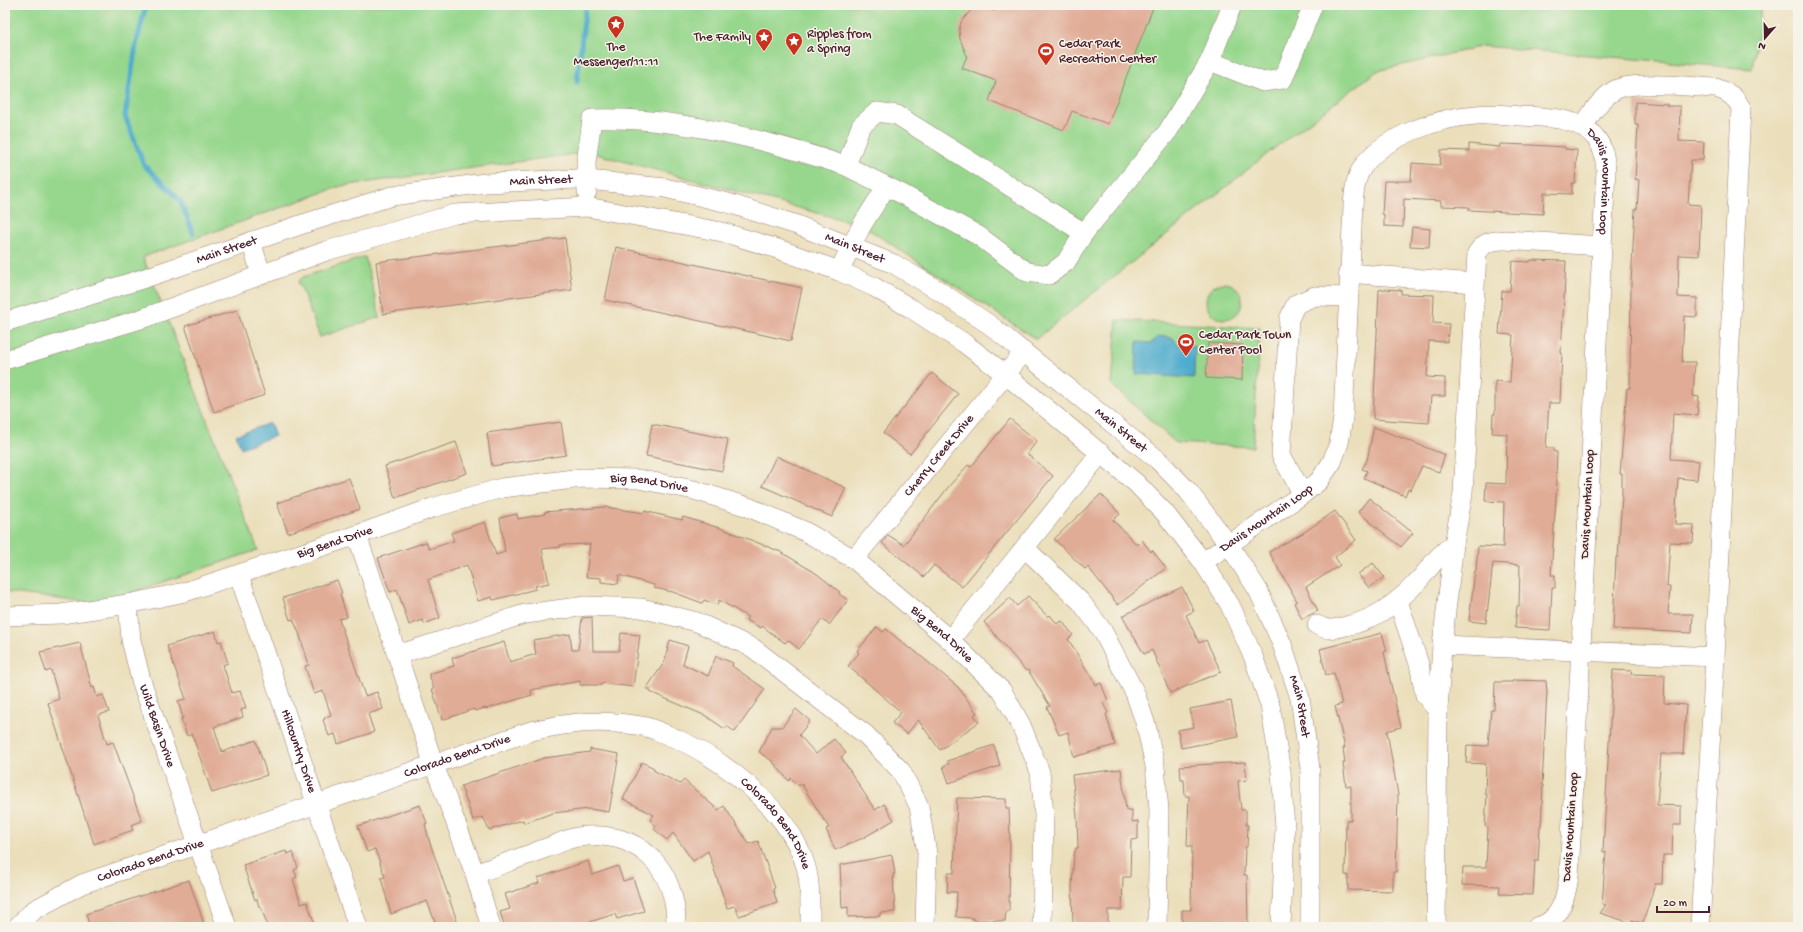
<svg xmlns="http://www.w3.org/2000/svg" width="1803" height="932" font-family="'Gochi Hand',sans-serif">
  <rect width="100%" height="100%" fill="#f7f3e8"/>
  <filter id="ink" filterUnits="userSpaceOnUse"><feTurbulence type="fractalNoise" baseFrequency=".025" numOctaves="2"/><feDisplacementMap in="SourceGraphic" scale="8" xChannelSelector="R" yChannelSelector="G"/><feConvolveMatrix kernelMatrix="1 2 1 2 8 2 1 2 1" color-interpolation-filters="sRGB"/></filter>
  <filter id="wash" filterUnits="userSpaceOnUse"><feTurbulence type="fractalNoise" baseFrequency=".012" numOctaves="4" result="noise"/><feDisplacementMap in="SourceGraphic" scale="16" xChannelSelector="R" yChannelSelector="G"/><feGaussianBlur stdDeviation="0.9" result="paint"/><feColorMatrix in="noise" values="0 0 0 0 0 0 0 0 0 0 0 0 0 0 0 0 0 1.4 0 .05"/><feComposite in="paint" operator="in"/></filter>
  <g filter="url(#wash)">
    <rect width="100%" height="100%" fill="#ebdfbb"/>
    <g fill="#97d78d" stroke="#707b5c">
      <polygon points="5,5 1762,5 1752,69 1483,46 1377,71 1272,150 1036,339 862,225 589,152 341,186 143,257 258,550 97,604 5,592"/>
      <polygon points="365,257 380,317 320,337 302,290 298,282 303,277"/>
      <circle cx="1224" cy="301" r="18"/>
      <polygon points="1117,320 1260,328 1253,447 1176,443 1112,385"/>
    </g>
    <g fill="#4eabcd" stroke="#4c657c">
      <polygon points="1165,336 1174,339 1178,345 1195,346 1194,378 1136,374 1137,342 1151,343 1158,337"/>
      <polygon points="270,423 275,436 241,448 236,435"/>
    </g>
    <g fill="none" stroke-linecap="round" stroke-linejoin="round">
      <g stroke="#4eabcd" stroke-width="5">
        <polyline points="146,5 136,45 125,116 144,165 180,200 193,233"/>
        <polyline points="577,82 585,11"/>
      </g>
    </g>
    <g id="blocks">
      <g fill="#e0ac96">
        <polygon points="980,5 994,11 997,5 1154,5 1108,124 1072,111 1064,130 989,101 996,81 962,68 967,56 960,39 959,30 961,22 972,9"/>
        <polygon points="1635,102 1667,104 1667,106 1680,106 1679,141 1704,142 1703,160 1691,160 1688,204 1701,205 1699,256 1679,255 1678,297 1697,298 1697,317 1684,316 1682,362 1695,362 1693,396 1699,397 1697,415 1673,413 1671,459 1699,461 1697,480 1678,478 1675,524 1694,525 1693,543 1670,542 1667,587 1670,587 1668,614 1693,614 1692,633 1613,629 1616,557 1618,557 1622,496 1622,474 1620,474 1627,388 1630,388 1631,283 1635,209 1637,209 1639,180 1635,179 1638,125 1635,125"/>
        <polygon points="1469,144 1500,147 1500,144 1531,145 1565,147 1565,149 1577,150 1575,183 1572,183 1572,194 1544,193 1543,214 1469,210 1469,207 1441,206 1441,201 1404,199 1403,227 1384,226 1384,214 1382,214 1384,181 1411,181 1412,163 1440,165 1441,150 1469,151"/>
        <polygon points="1412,227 1430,229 1429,247 1410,246"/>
        <polygon points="565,238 572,290 383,314 376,262"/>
        <polygon points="616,247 802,288 791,341 605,300"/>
        <polygon points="1530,260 1566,261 1561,353 1562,353 1560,403 1549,403 1546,448 1554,448 1554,452 1557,452 1556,479 1557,481 1551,575 1555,575 1555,588 1552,588 1550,630 1515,628 1517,606 1519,606 1520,565 1493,563 1486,623 1469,621 1475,571 1476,571 1478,546 1503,547 1504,502 1485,501 1486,483 1506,484 1507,434 1492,433 1493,414 1495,414 1495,381 1510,382 1513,335 1499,334 1502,291 1510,291 1512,261 1530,262"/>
        <polygon points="1384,289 1401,290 1401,294 1434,295 1433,323 1449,324 1447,342 1429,341 1427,377 1445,378 1445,396 1431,396 1429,423 1373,419 1379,290"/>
        <polygon points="237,310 265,395 214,412 185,326"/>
        <polygon points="1208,343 1243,345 1242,380 1206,378"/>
        <polygon points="932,373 958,394 910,454 883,433"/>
        <polygon points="1010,419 1037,441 1027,454 1053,476 962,587 934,565 924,577 882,543 888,535 904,545 949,486 968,465 971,467"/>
        <polygon points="561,422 566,455 492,466 487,433"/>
        <polygon points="652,424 728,439 722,471 646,456"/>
        <polygon points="1374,427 1445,455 1439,472 1422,466 1411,490 1408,489 1405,496 1364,478 1367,471 1362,469 1367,460"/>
        <polygon points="456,442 467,473 395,498 385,466"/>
        <polygon points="776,456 846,488 832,517 762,486"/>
        <polygon points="349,478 360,509 288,533 277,503"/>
        <polygon points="1101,494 1120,514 1113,520 1137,545 1142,540 1151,552 1152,550 1166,568 1118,605 1088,567 1085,569 1054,539"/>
        <polygon points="1369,498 1413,533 1401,547 1358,512"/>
        <polygon points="605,507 644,513 644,511 682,520 683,517 723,529 781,552 817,574 840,592 839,594 848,600 829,625 822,619 799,649 788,640 785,643 762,626 761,628 746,620 748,617 719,600 717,605 704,600 702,603 673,592 654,588 654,585 619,575 618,584 601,582 601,578 586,577 590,544 560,545 561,547 542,549 549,583 535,586 536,589 493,600 492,597 478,601 467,565 428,580 440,618 424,624 423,620 409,625 397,589 390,592 378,558 426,542 429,549 454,541 451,533 485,522 496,555 505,552 500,518 517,514 518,519 545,514 544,512"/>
        <polygon points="1335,511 1356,540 1335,557 1340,565 1306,587 1318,611 1302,619 1294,603 1297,601 1269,552 1303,533"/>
        <polygon points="1373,563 1384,577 1369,588 1358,574"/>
        <polygon points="337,580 342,593 340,594 347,617 339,619 365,696 377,692 383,709 368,714 374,732 338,744 335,734 329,736 323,720 325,719 325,717 331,715 323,691 314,694 305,666 309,665 299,633 293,619 290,620 283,598"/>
        <polygon points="1182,587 1194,611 1186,615 1199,643 1206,640 1221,672 1170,693 1152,650 1144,654 1122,616"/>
        <polygon points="1028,596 1048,617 1050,615 1057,624 1062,621 1073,635 1068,639 1096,685 1101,683 1108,701 1103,703 1108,713 1106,714 1115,745 1074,757 1068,732 1059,735 1047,707 1050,706 1028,670 1026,671 984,622 1010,598 1017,606"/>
        <polygon points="592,617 593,651 619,651 621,633 640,635 633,687 602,683 602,685 580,685 580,681 531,690 532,695 486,709 485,708 475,711 474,709 442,720 432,689 434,689 429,674 454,666 452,658 504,642 510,662 536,654 533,640 570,634 572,650 578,650 582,618"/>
        <polygon points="877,627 883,632 886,629 910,649 911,648 958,687 977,713 974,715 979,722 940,750 918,720 907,734 892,723 901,712 848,666 859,653 857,651"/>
        <polygon points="215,631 218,642 221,641 228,663 223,665 232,693 240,691 246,708 241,710 243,717 214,727 222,752 256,740 267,775 212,793 192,734 187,736 181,718 183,718 178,701 186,699 167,646"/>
        <polygon points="1382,633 1387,651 1384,652 1389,676 1401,727 1387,731 1398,795 1396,872 1393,872 1393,891 1348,890 1348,875 1345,875 1346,821 1351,820 1351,786 1346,786 1343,763 1345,763 1343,748 1345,748 1335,706 1342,704 1334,673 1326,675 1320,649"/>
        <polygon points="670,640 688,646 683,664 708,676 716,656 733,663 732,666 765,689 735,732 727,726 725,729 706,716 650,692 650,689 646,689 664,663"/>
        <polygon points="80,643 92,688 94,687 97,697 103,695 109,712 98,715 107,744 113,742 142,821 131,825 133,830 94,844 48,703 59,699 51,670 46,672 40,652"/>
        <polygon points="1613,670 1632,671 1631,674 1665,675 1664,703 1686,705 1683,754 1661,754 1657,805 1681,806 1681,825 1673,825 1672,855 1663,855 1662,884 1655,884 1643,923 1632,920 1631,923 1600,913 1606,905 1602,904 1606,852 1603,852"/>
        <polygon points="1513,680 1546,681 1547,692 1542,785 1543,785 1541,826 1540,826 1538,861 1535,861 1533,895 1499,894 1500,886 1462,885 1463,867 1486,867 1488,827 1485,826 1487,794 1485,794 1486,764 1466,763 1467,745 1488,746 1491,710 1494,710 1495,682 1513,682"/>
        <polygon points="1231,701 1238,737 1181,748 1178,730 1194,727 1190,709"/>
        <polygon points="796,709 810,721 799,735 816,754 834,739 846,753 841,757 875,810 884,804 894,820 863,838 835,850 826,829 829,828 801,783 799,786 791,778 789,781 772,761 759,752 772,727 782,727"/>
        <polygon points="994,745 1000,766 949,783 943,766 949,764 947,761"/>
        <polygon points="590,749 619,754 609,812 589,809 553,813 524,823 523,820 489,830 483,817 473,820 461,786 544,758 590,752"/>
        <polygon points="642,762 654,768 653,770 680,784 684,780 718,810 724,806 749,844 758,841 775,888 773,889 777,903 739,916 735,906 727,908 708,851 693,861 673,833 667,840 654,829 656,826 650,820 654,815 623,799"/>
        <polygon points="1245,762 1247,780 1238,781 1241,810 1246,810 1246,825 1248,825 1247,847 1245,847 1244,875 1247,875 1248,927 1182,927 1182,910 1191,910 1192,846 1187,846 1189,796 1185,796 1184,780 1181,780 1180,766"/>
        <polygon points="1121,769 1126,810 1132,810 1132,822 1138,821 1138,839 1131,840 1130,877 1123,877 1122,910 1108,910 1108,927 1073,927 1072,885 1074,855 1076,848 1078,848 1077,816 1072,775"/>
        <polygon points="957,798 1006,799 1006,808 1009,808 1010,834 1009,911 1006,911 1005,921 973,920 973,918 956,917 957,892 947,892 948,873 954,873"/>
        <polygon points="420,805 427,823 425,824 429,840 459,927 437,927 427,901 391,914 381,878 385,877 375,849 367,852 358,826"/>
        <polygon points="286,851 287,854 293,852 298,868 294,870 297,877 293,879 301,904 307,902 316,927 268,927 261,907 259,907 257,899 255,900 243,865"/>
        <polygon points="892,855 895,874 893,874 895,912 880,913 880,916 848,917 848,907 842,908 840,865"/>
        <polygon points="588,861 592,875 618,866 623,881 633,878 644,911 617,919 615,914 583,924 583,922 567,927 505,927 500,912 510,909 505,894 539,883 538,878"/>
        <polygon points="189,880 205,927 90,927 86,914"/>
      </g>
    </g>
  </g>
  <g filter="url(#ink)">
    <use href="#blocks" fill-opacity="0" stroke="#9a7f73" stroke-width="1"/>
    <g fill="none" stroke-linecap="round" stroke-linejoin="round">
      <defs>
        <g id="minor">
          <polyline points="1232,5 1210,61 1263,82 1283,79 1313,5"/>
          <path d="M1583 127C1591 113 1601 98 1615 90 1633 80 1694 87 1716 88 1729 93 1735 96 1741 108L1715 657 1700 927"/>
          <path d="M587 192 586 163 592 119C674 116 768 140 846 166L861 126 877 112 897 115 1084 233 1066 262 1049 275 1027 272 979 236 904 195 846 166"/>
          <polyline points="1084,233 1168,131 1210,61"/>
          <polyline points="251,241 261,274"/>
          <polyline points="839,271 862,225 886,187"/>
          <polyline points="1348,273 1474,283"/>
          <path id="s1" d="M5 322 142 279 306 223 392 196 485 183 578 179 665 188 728 203 797 225 894 264 936 289 990 325 1158 460 1188 491 1229 545 1258 590 1282 644 1300 698 1310 768V927"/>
          <polyline points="5,360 141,319 326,251 455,214 587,207 722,232 775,248 839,271 874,287 912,309 964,343 1005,374 1136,483 1164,512 1203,562 1230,605 1253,656 1270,705 1281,772 1285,828 1281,927"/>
          <polyline points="1303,494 1281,455 1289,319 1296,304 1315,296 1348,297"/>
          <polyline points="357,535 434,765 475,874 491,927"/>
          <polyline points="1025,548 1081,602 1102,630 1135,693 1146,725 1155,766 1159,810 1157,927"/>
          <path id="s2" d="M854 559 1024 352"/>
          <path id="s3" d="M1203 562 1303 494 1319 481 1332 462 1339 443 1343 418 1353 206C1354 193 1355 179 1362 168 1381 137 1441 117 1476 115 1491 113 1506 115 1521 116 1546 117 1578 117 1595 137 1604 147 1605 159 1606 171L1569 876C1566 897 1561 921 1537 927"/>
          <path id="s4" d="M239 575 358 927"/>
          <polyline points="1398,601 1419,664 1425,695 1438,711"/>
          <path id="s5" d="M128 604 131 640 141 680 227 927"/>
          <path id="s6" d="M5 616 61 614 128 604 185 592 357 535 432 508 502 488 582 478 638 479 694 490 748 507 804 531 854 559 950 640 1002 691 1021 725 1040 772 1044 815 1042 927"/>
          <path d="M1317 625C1327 631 1336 629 1346 626 1376 620 1400 601 1420 579 1432 565 1439 554 1454 544"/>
          <polyline points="950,640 1101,453"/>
          <polyline points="1442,645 1715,657"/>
          <polyline points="397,655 525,614 586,606 641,608 697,622 753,648 866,735 901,771 919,806 927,853 925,927"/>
          <path d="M475 874C499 865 523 857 546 848 556 845 568 838 578 837 638 828 677 868 676 927"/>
          <path id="s7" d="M17 927 34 910 82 884 531 731C572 722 600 719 642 726 649 727 657 731 665 734 719 755 789 808 806 867 811 885 810 908 810 927"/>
          <path d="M1436 927 1438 711 1442 645 1454 544 1463 493 1477 253C1485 241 1491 241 1505 240L1602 246"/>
        </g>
      </defs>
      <use href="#minor" stroke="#9a7f73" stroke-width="20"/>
      <use href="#minor" stroke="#fff" stroke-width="19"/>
    </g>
  </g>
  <defs>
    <symbol id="sight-pin" viewBox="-11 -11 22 30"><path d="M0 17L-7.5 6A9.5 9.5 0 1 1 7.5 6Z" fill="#c8321e" stroke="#f7f3e8"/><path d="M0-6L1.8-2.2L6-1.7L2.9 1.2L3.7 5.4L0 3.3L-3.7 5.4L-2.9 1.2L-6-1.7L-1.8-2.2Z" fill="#fff"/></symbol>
    <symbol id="stadium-pin" viewBox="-11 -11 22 30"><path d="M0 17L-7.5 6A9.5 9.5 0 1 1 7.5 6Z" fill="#c8321e" stroke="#f7f3e8"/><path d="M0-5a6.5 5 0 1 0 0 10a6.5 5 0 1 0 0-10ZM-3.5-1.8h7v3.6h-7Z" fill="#fff"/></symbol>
  </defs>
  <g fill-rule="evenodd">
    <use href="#sight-pin" x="606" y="14" width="20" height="27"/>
    <use href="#sight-pin" x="754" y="27" width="20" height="27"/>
    <use href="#sight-pin" x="784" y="31" width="20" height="27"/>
    <use href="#stadium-pin" x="1036" y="41" width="20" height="27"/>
    <use href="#stadium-pin" x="1176" y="332" width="20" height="27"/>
  </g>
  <g text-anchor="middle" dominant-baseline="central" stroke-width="3" stroke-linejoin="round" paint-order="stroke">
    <g font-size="13" fill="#4a1f2b" stroke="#f7f3e8" text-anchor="start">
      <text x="807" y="34">Ripples from<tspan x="807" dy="15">a Spring</tspan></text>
      <text x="751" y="37" text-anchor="end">The Family</text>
      <text x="1059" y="44">Cedar Park<tspan x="1059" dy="15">Recreation Center</tspan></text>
      <text x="616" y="47" text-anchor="middle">The<tspan x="616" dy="15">Messenger/11:11</tspan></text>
      <text x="1199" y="335">Cedar Park Town<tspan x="1199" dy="15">Center Pool</tspan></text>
    </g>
    <g font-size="13" fill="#4a1f2b" stroke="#f7f3e8">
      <text stroke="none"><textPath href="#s1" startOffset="557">Main Street</textPath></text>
      <text stroke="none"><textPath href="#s3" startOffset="761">Davis Mountain Loop</textPath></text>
      <text stroke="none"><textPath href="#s1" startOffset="881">Main Street</textPath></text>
      <text stroke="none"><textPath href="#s1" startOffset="233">Main Street</textPath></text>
      <text stroke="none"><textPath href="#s1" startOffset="1205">Main Street</textPath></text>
      <text stroke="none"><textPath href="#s2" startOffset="134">Cherry Creek Drive</textPath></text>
      <text stroke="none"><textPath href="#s6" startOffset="664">Big Bend Drive</textPath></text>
      <text transform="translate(1588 504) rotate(-87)">Davis Mountain Loop</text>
      <text stroke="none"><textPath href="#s3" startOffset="77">Davis Mountain Loop</textPath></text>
      <text stroke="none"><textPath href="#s6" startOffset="340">Big Bend Drive</textPath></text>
      <text stroke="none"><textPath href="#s6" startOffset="1000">Big Bend Drive</textPath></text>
      <text stroke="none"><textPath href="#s1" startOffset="1541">Main Street</textPath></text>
      <text stroke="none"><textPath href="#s5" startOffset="126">Wild Basin Drive</textPath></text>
      <text stroke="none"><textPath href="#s4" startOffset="186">Hillcountry Drive</textPath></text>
      <text stroke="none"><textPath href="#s7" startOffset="475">Colorado Bend Drive</textPath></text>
      <text stroke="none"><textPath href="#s7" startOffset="835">Colorado Bend Drive</textPath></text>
      <text transform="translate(1571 827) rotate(-86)">Davis Mountain Loop</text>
      <text stroke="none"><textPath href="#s7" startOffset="151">Colorado Bend Drive</textPath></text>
    </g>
  </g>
  <rect width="1803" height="932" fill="none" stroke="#f7f3e8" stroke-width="20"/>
  <g transform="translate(1765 38) rotate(200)" stroke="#f7f3e8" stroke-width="3" paint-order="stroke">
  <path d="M0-3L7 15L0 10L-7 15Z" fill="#4a1f2b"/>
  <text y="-6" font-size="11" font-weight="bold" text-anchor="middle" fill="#4a1f2b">N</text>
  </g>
  <path d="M1657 906v6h52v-6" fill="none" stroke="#4a1f2b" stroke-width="2"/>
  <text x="1663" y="906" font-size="12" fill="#4a1f2b" stroke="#f7f3e8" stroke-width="3" paint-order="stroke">20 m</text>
</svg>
